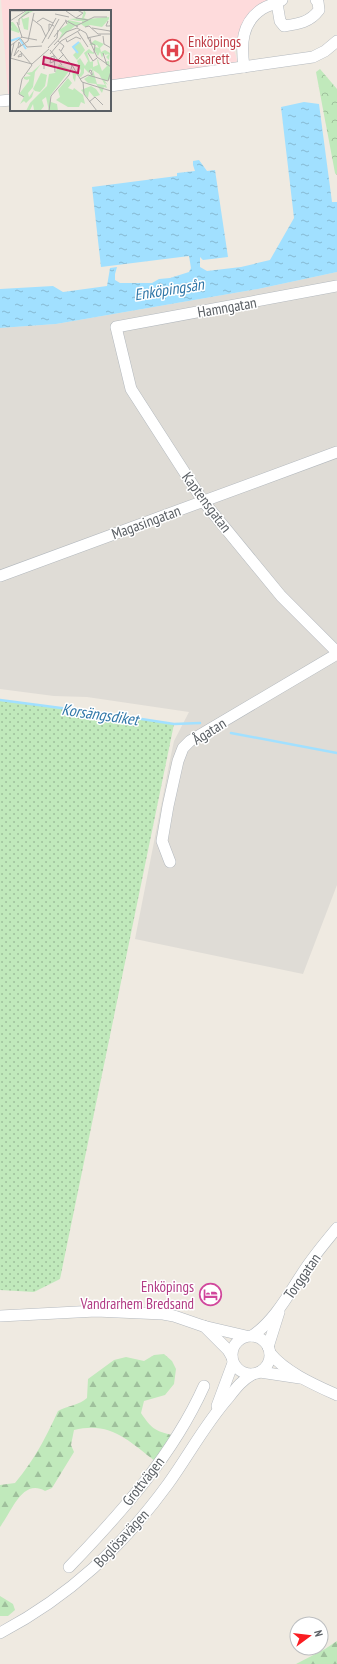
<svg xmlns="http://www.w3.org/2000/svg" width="337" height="1664" font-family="'PT Sans Narrow',sans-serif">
  <defs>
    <pattern id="grass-dots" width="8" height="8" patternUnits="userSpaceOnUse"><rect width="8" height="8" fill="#c0e9bb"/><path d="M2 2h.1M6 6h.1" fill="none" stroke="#9fc09c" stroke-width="1.8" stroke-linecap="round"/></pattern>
    <pattern id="forest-firs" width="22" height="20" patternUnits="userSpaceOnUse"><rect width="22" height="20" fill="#c0e9bb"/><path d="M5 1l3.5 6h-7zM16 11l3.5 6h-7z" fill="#9fc09c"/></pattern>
    <pattern id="park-crowns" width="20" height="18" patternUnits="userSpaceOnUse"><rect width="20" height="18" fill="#c0e9bb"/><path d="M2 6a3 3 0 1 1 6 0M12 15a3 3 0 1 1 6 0" fill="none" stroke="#9fc09c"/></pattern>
    <pattern id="water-ripples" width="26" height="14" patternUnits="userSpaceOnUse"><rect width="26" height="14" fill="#a1e0ff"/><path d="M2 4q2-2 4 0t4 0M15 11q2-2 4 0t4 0" fill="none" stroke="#86b9d2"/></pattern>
  </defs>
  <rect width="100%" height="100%" fill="#efeae1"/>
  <polygon fill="#dfdcd6" points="337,272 337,885 303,974 135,939 171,755 174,741 189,712 87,697 54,696 0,689 0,328 56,324 258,289"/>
  <polygon fill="#fedbdc" points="1,0 272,0 239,34 232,45 236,56 237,61 235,63 110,80 110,11 11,11 11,95 8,95"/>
  <polygon fill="url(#grass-dots)" points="0,700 122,716 174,724 60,1279 34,1292 0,1290"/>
  <g fill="url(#forest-firs)">
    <path d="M164 1354 172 1361 176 1369 174 1384 165 1395 144 1401 141 1413C151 1428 155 1431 172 1435L155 1461C128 1440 110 1421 74 1430L71 1445 74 1452 52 1488 45 1491C22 1478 12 1512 0 1527V1485L15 1483C35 1459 45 1439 58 1411 67 1406 80 1405 87 1398L88 1379 114 1360 126 1357 144 1361 154 1355Z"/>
    <polygon points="0,1596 13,1604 15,1610 8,1616 0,1616"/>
    <polygon points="337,1641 337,1664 296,1664 325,1649"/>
  </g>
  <polygon fill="url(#park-crowns)" points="320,69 337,89 337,175 335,173 316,72"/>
  <polygon fill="url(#water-ripples)" points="304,102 319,104 332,202 337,202 337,272 258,289 56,324 0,328 0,289 53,286 63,292 107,286 110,268 117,267 115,274 115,280 120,283 152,283 159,279 170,278 189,272 191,268 189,256 101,267 92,187 177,176 177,173 195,171 193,165 193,161 199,160 207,171 215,170 228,257 203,260 200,257 200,267 207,271 241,267 270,260 294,218 281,107"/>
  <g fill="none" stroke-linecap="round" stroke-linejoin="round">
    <g stroke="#a1e0ff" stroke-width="2.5">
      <polyline points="0,700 122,716 174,724 200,723"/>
      <polyline points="231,733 337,753"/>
    </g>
    <defs>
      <g id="minor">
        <path d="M277 3 280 21 284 26C299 24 310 22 319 10L318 2 316 0"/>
        <path d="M244 67C241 45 241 23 262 9 268 5 276 4 282 0"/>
        <polyline points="110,86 313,57 325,51 337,41"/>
        <polyline points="0,101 11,100"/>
        <polyline points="337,286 116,327 131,389 203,501 281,596 337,652"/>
        <polyline points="0,576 337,452"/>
        <polyline points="170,862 162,841 168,806 178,761 183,748 190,741 337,654"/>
        <polyline points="0,1316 96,1311 163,1314 174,1316 203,1326 246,1336"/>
        <polyline points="204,1326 228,1350 232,1357"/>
        <circle cx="251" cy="1355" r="19"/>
        <path d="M252 1336C277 1319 291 1289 308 1265 317 1252 327 1240 337 1228"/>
        <polyline points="268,1347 279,1312"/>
        <path d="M270 1353C285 1372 315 1385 337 1395"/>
        <polyline points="260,1372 300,1378"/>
        <polyline points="217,1406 233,1363"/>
        <path d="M69 1567C121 1513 173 1455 204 1386"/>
        <path d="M0 1633C70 1596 122 1547 168 1484 189 1455 205 1424 229 1397 236 1388 242 1380 253 1374"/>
      </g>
    </defs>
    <use href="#minor" stroke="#b4b9be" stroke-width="12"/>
    <use href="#minor" stroke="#fff" stroke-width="11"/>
  </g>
  <defs>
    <symbol id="hospital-ring" viewBox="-11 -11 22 22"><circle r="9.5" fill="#fff" stroke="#e0444e" stroke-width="1.5"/><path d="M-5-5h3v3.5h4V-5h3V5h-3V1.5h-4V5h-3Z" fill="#e0444e"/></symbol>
    <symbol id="hotel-ring" viewBox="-11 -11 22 22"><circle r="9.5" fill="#fff" stroke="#d1479c" stroke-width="1.5"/><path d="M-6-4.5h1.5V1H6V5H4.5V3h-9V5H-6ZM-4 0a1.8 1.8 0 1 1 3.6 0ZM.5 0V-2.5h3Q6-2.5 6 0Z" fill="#d1479c"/></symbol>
  </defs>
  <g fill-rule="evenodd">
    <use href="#hospital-ring" x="160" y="38" width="25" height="25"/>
    <use href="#hotel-ring" x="198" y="1282" width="25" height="25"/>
  </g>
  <g text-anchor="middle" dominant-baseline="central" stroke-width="3" stroke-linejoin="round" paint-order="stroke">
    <g font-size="15" fill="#be3a42" stroke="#fff" text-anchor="start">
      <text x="188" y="41">Enköpings<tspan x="188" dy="17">Lasarett</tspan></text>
    </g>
    <g font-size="15" fill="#5a5f64" stroke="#fff">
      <text transform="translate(227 307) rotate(-10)">Hamngatan</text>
      <text transform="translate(207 502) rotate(53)">Kaptensgatan</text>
      <text transform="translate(146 522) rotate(-20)">Magasingatan</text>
      <text transform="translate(209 731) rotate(-32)">Ågatan</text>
      <text transform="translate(302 1276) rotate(-55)">Torggatan</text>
      <text transform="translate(143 1481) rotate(-52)">Grottvägen</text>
      <text transform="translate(121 1538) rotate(-47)">Boglösavägen</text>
    </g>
    <g font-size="15" fill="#b23c85" stroke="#fff" text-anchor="end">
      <text x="194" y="1286">Enköpings<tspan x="194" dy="17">Vandrarhem Bredsand</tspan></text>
    </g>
    <g font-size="16" font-style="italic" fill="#3077a8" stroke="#fff">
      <text transform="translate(169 289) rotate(-9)">Enköpingsån</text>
      <text transform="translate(100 714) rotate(8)">Korsängsdiket</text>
    </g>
  </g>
  <g transform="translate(10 10)">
    <rect width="101" height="101" fill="#efeae1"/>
    <path d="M49 54 60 60 40 86 41 92 47 94 48 101H39L36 87 32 90 34 96 31 100H24L23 94 20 100 23 101H16L20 93 37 76 39 64 45 63Z" fill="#c0e9bb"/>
    <path d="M17 0H25L12 7 13 9 19 7 18 20 14 19 11 7 8 11 10 21 9 23 0 20V16L2 18 0 12H3L9 20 8 10ZM74 0 76 3 74 8 77 9 99 7V9L92 17 80 15 75 17 71 14 65 16 49 29 52 23 49 20 57 15 58 10 72 13V11H68L59 9 72 8ZM85 30 94 34 90 38 91 42 95 40 100 43 99 50 96 47 99 44 95 45 94 43 92 48 90 42 88 46 85 41V37L89 38 87 35H79ZM79 39 85 44 77 43 80 52 83 51V57L88 55 87 49 93 53 88 50 92 61 97 56 95 52 99 51 101 69 95 71 98 75 95 73 97 78 94 77 92 83 86 74 78 73 74 69 83 63 81 58 79 63 74 58V63L71 67 66 65 65 72 63 68 62 58 65 63 70 64 71 61 67 51 70 48 75 56 78 51 74 43ZM83 60 89 64 95 75 87 74ZM31 54 25 62 23 77 18 83 19 87 24 80 22 87 16 93 14 91 10 94 14 87 9 84 19 71V69L17 70 14 69V67L21 66 16 63 22 62ZM58 68 62 73 58 78 63 80 64 78 73 85 75 94 71 92 69 97H58L46 90 50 87 48 80ZM81 76 86 79 90 85 84 87 79 81 78 88 71 80Z" fill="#c0e9bb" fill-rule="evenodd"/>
    <path d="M31 63 37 65 35 76 30 82 25 81 23 79Z" fill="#c0e9bb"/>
    <path d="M70 32 75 40 67 50 63 45 66 42 63 37Z" fill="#c0e9bb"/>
    <path fill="none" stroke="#a1e0ff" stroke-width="2" d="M0 31 9 28 16 39M68 43 63 37 69 32"/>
    <path fill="none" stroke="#afaeab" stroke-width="1" d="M0 1H13M56 1 66 8M45 4 59 7M66 8 73 3 67 0M66 8 78 10M22 9 31 16 36 27M55 10 68 17M0 11 17 0M98 11 96 16H100L101 13M27 12 33 8 43 13M9 15V9L19 2M66 16 84 7H97M75 17 79 16 88 24H101M67 18 76 23 87 47 101 57M82 18 100 21 101 23M39 21V14L44 16M68 22 78 37M93 26 94 34 101 38M11 27 27 30M44 27 56 11 57 14M77 28 91 25M80 28 81 33 85 35 84 43M11 29 17 37 32 36M38 29 49 9M56 29 57 32 66 27 71 29M48 31 54 36 51 41M32 33 46 8M44 35 56 22 67 18M0 36 12 27 7 12M8 37 9 32 11 35 7 38 4 46 9 40M8 38 18 31 24 3M38 38 47 28 48 20M49 39 62 56M40 40 52 55M10 41 22 55M78 43 83 51 87 48M93 43 97 55M11 44 12 46 8 47 9 45 11 44 12 43M40 44 51 31 70 20M34 45V59M44 45 45 62M44 46 41 47 40 53 48 50 54 44M0 48 22 54 39 39M0 51 4 33M62 55 72 72 101 81M81 60 82 63V65L79 61ZM70 69 78 65 98 71 101 61M73 72 74 84 87 101M14 87 9 84 12 69 22 55M79 92 85 87 93 95M39 101 41 86 59 65 62 56"/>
    <path fill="#c2185b" fill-opacity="0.15" stroke="#c2185b" stroke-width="2" d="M34 47 69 56 68 63 33 54Z"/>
    <rect width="101" height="101" fill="none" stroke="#5a5f64" stroke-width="2"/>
  </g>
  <g transform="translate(309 1636) rotate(75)"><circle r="19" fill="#ffffff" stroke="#bdbfc1"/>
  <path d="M0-3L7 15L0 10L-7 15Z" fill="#fa1c21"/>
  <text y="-6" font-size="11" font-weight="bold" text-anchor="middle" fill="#5a5f64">N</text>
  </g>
</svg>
